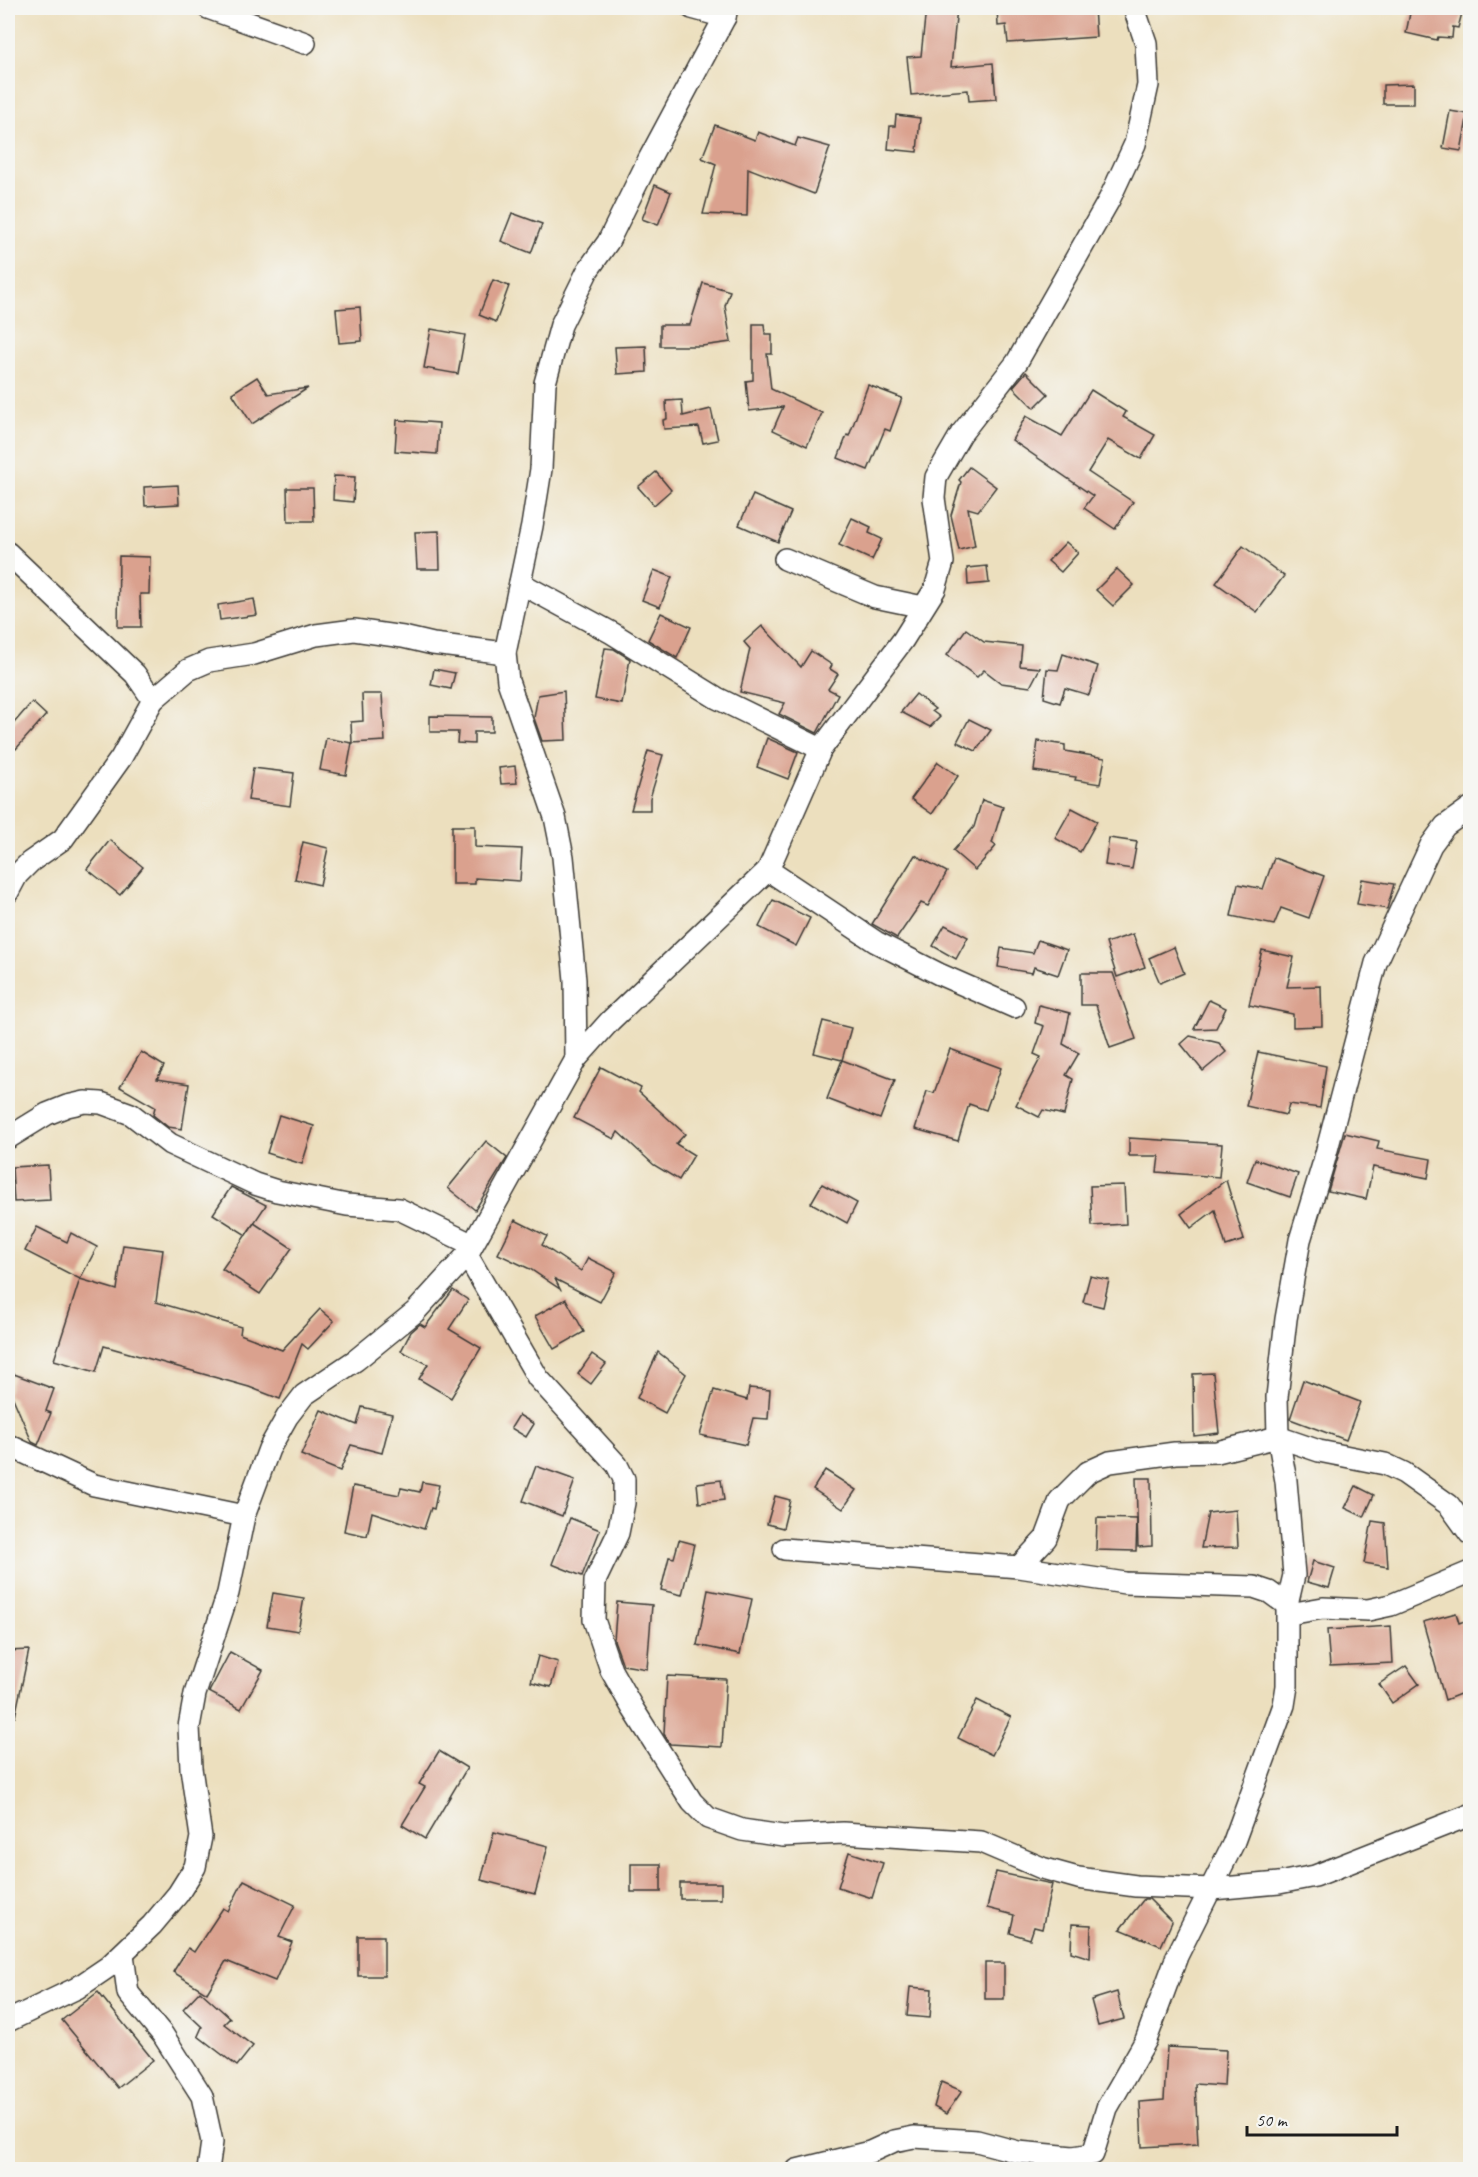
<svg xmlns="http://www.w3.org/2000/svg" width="1478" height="2177" font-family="Caveat,sans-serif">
  <rect width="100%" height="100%" fill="#f6f6f2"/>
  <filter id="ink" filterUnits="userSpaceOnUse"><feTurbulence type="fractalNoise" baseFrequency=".0167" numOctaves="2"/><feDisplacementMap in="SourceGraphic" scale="12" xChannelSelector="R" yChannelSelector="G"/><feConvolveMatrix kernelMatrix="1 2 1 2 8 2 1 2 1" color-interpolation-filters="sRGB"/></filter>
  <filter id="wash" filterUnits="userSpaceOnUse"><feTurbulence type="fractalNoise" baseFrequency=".008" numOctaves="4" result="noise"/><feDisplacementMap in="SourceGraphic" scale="24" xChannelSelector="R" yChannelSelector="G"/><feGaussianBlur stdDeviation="1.35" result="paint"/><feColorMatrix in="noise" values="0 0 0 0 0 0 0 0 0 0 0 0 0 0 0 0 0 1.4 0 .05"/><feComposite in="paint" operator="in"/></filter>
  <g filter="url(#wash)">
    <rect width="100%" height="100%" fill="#ecdfbe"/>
    <g id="blocks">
      <g fill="#daa18e">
        <polygon points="926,8 957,8 951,67 993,63 996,99 969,101 968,90 911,95 907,57 921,56"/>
        <polygon points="997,8 1094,8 1096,37 1008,43 1006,25 998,26"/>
        <polygon points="1411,8 1437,11 1440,8 1462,13 1458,28 1453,27 1452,38 1438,37 1437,40 1406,33"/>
        <polygon points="1414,84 1414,104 1383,104 1383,85"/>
        <polygon points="1450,111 1468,114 1461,151 1443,148"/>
        <polygon points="896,115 920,118 917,152 888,149 890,126 895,126"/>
        <polygon points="715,125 755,140 758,132 795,146 798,138 830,147 814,194 748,168 747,216 703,214 716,164 702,158"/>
        <polygon points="655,185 671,192 658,225 642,219"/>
        <polygon points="512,213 542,224 531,253 501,241"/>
        <polygon points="493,280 509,286 496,322 479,315"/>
        <polygon points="703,283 730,291 725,306 731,342 702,346 660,346 660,325 690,325"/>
        <polygon points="360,307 362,341 339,343 336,309"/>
        <polygon points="753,324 764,324 765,334 772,334 772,354 767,354 771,389 822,413 807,446 773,430 783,407 749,411 746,381 753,380"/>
        <polygon points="431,329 465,335 458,374 424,368"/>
        <polygon points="646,346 647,372 617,374 615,347"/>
        <polygon points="1026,372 1048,394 1034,408 1013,387"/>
        <polygon points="257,377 268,394 308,388 252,424 232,393"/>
        <polygon points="868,385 902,398 890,431 885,429 868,470 838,458 847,435 849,436"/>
        <polygon points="1091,390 1126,412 1123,417 1155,435 1141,459 1108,440 1088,472 1133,502 1115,529 1084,508 1093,496 1012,440 1026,416 1062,436"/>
        <polygon points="682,400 683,416 711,409 718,440 703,443 699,427 664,429 663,420 667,419 666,401"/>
        <polygon points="397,420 439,423 437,454 395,451"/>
        <polygon points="969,467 996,487 978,511 968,508 975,546 959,550 951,515 961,482 959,480"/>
        <polygon points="656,472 671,490 654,505 638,487"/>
        <polygon points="334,476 355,477 353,502 333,500"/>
        <polygon points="178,485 179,504 145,506 144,487"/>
        <polygon points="287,488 313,488 314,521 288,521"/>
        <polygon points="753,495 791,512 778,542 739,525"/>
        <polygon points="852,518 871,527 869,533 882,539 872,560 839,545"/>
        <polygon points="439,531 440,569 417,569 415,532"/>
        <polygon points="1066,542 1078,553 1061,572 1048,561"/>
        <polygon points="1243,546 1284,576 1257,612 1216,583"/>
        <polygon points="119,556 150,557 149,594 140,594 141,627 118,627"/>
        <polygon points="987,566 989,583 968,585 967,568"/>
        <polygon points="1117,569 1134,585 1113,606 1096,590"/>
        <polygon points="654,570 672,577 660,607 642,600"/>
        <polygon points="254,599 257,615 220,620 218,605"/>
        <polygon points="661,613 691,627 677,658 648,640"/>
        <polygon points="762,626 801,667 811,651 832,665 830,669 838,674 828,689 838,694 817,733 779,714 785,703 740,692 750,649 744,642"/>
        <polygon points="966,629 984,642 1022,646 1020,666 1040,668 1030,687 1001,683 984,670 977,677 947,655"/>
        <polygon points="605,648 614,649 630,659 622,704 595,699"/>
        <polygon points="1063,654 1098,666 1089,695 1065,688 1060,703 1044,698 1047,669 1058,670"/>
        <polygon points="434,669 455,673 451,689 431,685"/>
        <polygon points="564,691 566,740 542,741 534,718 538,695"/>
        <polygon points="362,694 382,694 385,741 352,743 351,722 363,721"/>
        <polygon points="916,694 935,709 932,711 940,717 930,727 901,712"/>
        <polygon points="32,702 46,715 16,749 8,742 8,730"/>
        <polygon points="430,716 492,717 492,732 474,732 474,744 457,743 458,732 430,732"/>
        <polygon points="969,719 991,730 976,751 957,742"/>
        <polygon points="326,738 352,743 346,775 320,770"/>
        <polygon points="767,738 798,752 788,779 757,767"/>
        <polygon points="1038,741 1065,745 1065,751 1105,758 1100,784 1075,780 1076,777 1034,771"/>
        <polygon points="648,751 663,755 650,798 650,810 631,810"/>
        <polygon points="938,762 958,776 932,814 911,799"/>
        <polygon points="515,766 517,783 501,784 499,768"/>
        <polygon points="253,768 294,773 290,806 248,800"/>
        <polygon points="982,800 1003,807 992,843 996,846 975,870 953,851 974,827"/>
        <polygon points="1072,808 1097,821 1080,852 1055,838"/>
        <polygon points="452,826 475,826 475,847 522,849 520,881 475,878 475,884 452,884"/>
        <polygon points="1109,838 1137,842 1132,869 1105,865"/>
        <polygon points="110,840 143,867 120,895 87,869"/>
        <polygon points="303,842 328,848 320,885 295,879"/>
        <polygon points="915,855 947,872 928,906 921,903 897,938 872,924"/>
        <polygon points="1274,858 1324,876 1309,918 1281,908 1274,925 1231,916 1238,884 1263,889"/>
        <polygon points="1362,879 1394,884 1387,909 1357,904"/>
        <polygon points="773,900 810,918 796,946 759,927"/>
        <polygon points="945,925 968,937 956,959 933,946"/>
        <polygon points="1133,934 1145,967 1117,977 1106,943"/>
        <polygon points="1038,940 1067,950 1058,975 1034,967 1032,973 998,967 1001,948 1033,953"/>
        <polygon points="1174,947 1184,973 1160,983 1149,958"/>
        <polygon points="1262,950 1294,957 1287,987 1321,986 1322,1026 1293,1027 1293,1014 1249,1005"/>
        <polygon points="1081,973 1113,973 1136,1039 1110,1048 1096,1005 1081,1005"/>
        <polygon points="1209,1000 1226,1008 1216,1028 1194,1029"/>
        <polygon points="1039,1005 1070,1013 1063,1044 1079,1053 1066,1075 1073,1079 1064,1115 1043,1110 1039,1117 1016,1105 1041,1057 1034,1054 1044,1026 1035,1023"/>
        <polygon points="823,1021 851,1028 842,1060 814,1053"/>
        <polygon points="1190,1036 1219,1043 1226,1052 1203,1071 1181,1044"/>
        <polygon points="950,1049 1001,1068 986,1110 969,1104 958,1141 915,1129 927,1091 934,1093"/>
        <polygon points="141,1052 164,1066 157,1079 189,1084 182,1129 168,1127 153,1115 155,1107 120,1087"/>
        <polygon points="1258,1052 1326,1066 1320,1108 1289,1104 1286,1115 1246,1106"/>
        <polygon points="842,1060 895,1080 880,1119 827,1099"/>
        <polygon points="601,1067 641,1088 639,1092 685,1134 676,1144 694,1155 679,1180 654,1165 618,1132 614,1139 574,1118"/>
        <polygon points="279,1115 314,1126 302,1164 267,1153"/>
        <polygon points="1345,1133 1379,1141 1377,1149 1431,1159 1428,1178 1373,1167 1366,1199 1328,1191"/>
        <polygon points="1129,1138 1222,1144 1219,1177 1157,1172 1159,1156 1129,1156"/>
        <polygon points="486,1141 507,1158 475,1210 448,1188"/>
        <polygon points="1255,1159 1298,1174 1290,1197 1247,1182"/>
        <polygon points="48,1165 50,1200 14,1202 12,1167"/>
        <polygon points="1226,1180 1244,1240 1226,1246 1215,1210 1191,1228 1181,1214"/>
        <polygon points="822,1184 857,1203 847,1223 811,1203"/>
        <polygon points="1124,1185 1126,1224 1092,1226 1090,1186"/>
        <polygon points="231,1187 266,1205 246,1235 213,1214"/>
        <polygon points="515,1220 547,1236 542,1245 581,1271 588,1258 616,1272 600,1302 555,1279 560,1289 530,1269 498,1254"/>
        <polygon points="254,1223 292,1248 260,1294 222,1269"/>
        <polygon points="37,1227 67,1242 71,1233 97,1247 80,1279 25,1251"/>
        <polygon points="123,1245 163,1250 156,1302 241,1327 240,1334 282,1350 320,1309 334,1321 308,1349 302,1344 280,1399 249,1387 104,1346 96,1372 54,1360 80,1279 117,1290"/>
        <polygon points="1090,1276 1109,1280 1103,1307 1083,1302"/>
        <polygon points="453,1290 468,1300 449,1329 481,1348 451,1398 419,1379 428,1364 401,1351 411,1332 420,1324 425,1327"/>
        <polygon points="566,1299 584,1332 554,1349 535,1316"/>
        <polygon points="658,1352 686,1374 665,1413 637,1398"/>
        <polygon points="592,1354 606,1364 591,1384 578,1374"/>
        <polygon points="1213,1373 1219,1433 1194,1436 1193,1374"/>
        <polygon points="14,1374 54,1389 46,1411 51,1413 38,1445 32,1442 13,1398 8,1396"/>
        <polygon points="1303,1380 1360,1402 1346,1440 1290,1419"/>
        <polygon points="749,1388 770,1390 768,1419 753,1418 746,1445 700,1435 714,1390 747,1400"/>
        <polygon points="362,1407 392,1414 382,1453 351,1445 340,1471 301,1455 321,1410 357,1425"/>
        <polygon points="519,1415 534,1424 526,1437 511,1428"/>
        <polygon points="536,1466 575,1480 562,1516 523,1501"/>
        <polygon points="825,1470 856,1490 843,1509 813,1489"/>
        <polygon points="1136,1478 1151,1478 1152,1546 1138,1547"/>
        <polygon points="721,1480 724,1500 699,1503 697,1483"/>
        <polygon points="422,1482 439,1485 434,1509 431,1508 424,1529 372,1512 367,1536 344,1531 353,1486 399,1495 401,1488 420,1492"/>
        <polygon points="1356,1486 1374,1495 1364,1517 1345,1508"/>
        <polygon points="775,1496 790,1500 783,1528 767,1524"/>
        <polygon points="1236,1510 1238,1547 1201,1548 1208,1513"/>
        <polygon points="570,1518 600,1530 582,1576 552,1564"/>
        <polygon points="1097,1518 1137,1519 1136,1551 1096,1550"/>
        <polygon points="1372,1521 1385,1523 1388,1567 1364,1563"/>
        <polygon points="679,1540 694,1544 682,1595 661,1590 669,1557 674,1558"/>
        <polygon points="1313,1561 1335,1568 1329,1588 1307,1582"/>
        <polygon points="708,1590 752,1599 740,1654 697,1645"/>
        <polygon points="273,1593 304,1598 298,1631 267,1626"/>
        <polygon points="617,1602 652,1605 647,1669 623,1665 614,1640"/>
        <polygon points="1456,1613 1459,1623 1470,1619 1470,1690 1445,1700 1423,1622"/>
        <polygon points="1391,1626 1393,1663 1330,1666 1327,1630"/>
        <polygon points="29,1650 15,1717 8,1716 8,1651"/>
        <polygon points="230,1652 263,1670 241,1709 209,1692"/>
        <polygon points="538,1656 558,1662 551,1687 531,1682"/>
        <polygon points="1406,1666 1419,1684 1392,1703 1379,1684"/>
        <polygon points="667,1676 726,1679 722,1747 670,1744 664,1734"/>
        <polygon points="977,1700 1011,1717 992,1755 958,1738"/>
        <polygon points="439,1751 467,1768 425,1839 402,1825 425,1787 419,1784"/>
        <polygon points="494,1832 548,1846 535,1894 481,1880"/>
        <polygon points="849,1852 883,1863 872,1898 838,1887"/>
        <rect x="631" y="1864" width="30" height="28"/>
        <polygon points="996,1872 1052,1884 1042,1929 1034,1927 1030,1939 1010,1933 1014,1915 987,1908"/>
        <polygon points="244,1880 295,1905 279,1937 292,1942 275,1981 226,1961 207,1993 173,1972 188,1948 194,1952 223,1908 228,1911"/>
        <rect x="680" y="1883" width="41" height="16"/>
        <polygon points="1144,1899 1149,1899 1172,1922 1161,1946 1120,1929"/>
        <polygon points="1072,1924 1091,1925 1090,1958 1071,1952"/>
        <rect x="358" y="1936" width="26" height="40"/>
        <rect x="985" y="1963" width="19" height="36"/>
        <polygon points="910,1987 932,1989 930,2018 907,2016"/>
        <polygon points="200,1991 230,2018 224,2024 253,2046 237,2066 198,2036 202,2027 183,2009"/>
        <polygon points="98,1992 153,2060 118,2088 62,2020"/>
        <polygon points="1117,1992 1124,2019 1098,2026 1091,2000"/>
        <polygon points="1167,2047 1226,2050 1224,2086 1195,2084 1198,2144 1142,2147 1140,2102 1164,2100"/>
        <polygon points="941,2082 962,2091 946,2114 934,2107"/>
      </g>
    </g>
  </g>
  <g filter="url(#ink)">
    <use href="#blocks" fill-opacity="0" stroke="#3b3934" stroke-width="1.5"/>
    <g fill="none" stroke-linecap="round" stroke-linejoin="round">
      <defs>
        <g id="minor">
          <polyline points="208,8 305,43"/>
          <polyline points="692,8 725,17"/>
          <polyline points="8,553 135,674 153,700"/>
          <polyline points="785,559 875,597 923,607"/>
          <polyline points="520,583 612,633 717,698 821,749"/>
          <polyline points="768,870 876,942 939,974 1014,1007"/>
          <polyline points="8,892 17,875 30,862 63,839 121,758 153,700 188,670 209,661 254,654 316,635 354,630 403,637 433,644 505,653"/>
          <polyline points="576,1059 575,980 563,857 555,817 508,681 505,653 532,526 541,469 545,383 561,325 588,270 608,242 648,161 725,17 727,8"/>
          <polyline points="8,1138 47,1114 67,1106 85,1102 101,1103 131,1114 170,1144 255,1184 277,1191 347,1205 399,1209 471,1244"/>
          <polyline points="467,1255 538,1378 617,1465 624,1479 624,1503 618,1533 595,1581 594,1620 611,1670 633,1709 692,1802 708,1818 742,1830 783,1836 843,1833 981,1842 1042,1868 1078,1878 1136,1886 1212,1889 1279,1883 1315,1876 1470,1815"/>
          <polyline points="8,1445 94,1485 244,1516"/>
          <polyline points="784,1549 1019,1567 1125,1583 1254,1587 1269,1592 1287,1605"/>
          <polyline points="1019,1567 1046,1538 1060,1500 1088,1472 1110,1462 1175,1453 1217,1452 1278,1437 1319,1451 1385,1464 1404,1473 1449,1505 1470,1534"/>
          <polyline points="1289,1614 1323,1608 1368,1610 1391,1605 1470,1572"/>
          <polyline points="123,1954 128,1993 163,2035 202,2096 212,2142 208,2170"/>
          <polyline points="8,2021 77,1988 108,1967 152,1925 178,1894 195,1867 201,1837 191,1768 189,1727 195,1694 228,1593 244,1516 269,1449 287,1417 304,1395 356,1360 415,1312 467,1255 576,1059 610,1021 768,870 821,749 903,640 935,589 943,562 934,498 936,477 961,434 1017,362 1109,200 1135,144 1148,85 1146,43 1134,8"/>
          <polyline points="797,2170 870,2152 894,2141 914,2137 977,2141 1018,2152 1073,2157 1093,2154 1107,2108 1146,2040 1177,1956 1233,1844 1284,1705 1287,1686 1287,1605 1294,1575 1286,1481 1278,1437 1277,1397 1286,1319 1300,1240 1324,1161 1376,963 1431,845 1445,826 1470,808"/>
        </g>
      </defs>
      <use href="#minor" stroke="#3b3934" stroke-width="24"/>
      <use href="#minor" stroke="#fff" stroke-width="21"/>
    </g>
  </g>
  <rect width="1478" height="2177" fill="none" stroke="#f6f6f2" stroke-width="30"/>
  <path d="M1247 2126v9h150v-9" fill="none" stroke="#1c1c1c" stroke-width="3"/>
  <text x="1256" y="2126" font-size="18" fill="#1c1c1c" stroke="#f6f6f2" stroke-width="4.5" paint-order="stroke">50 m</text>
</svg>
